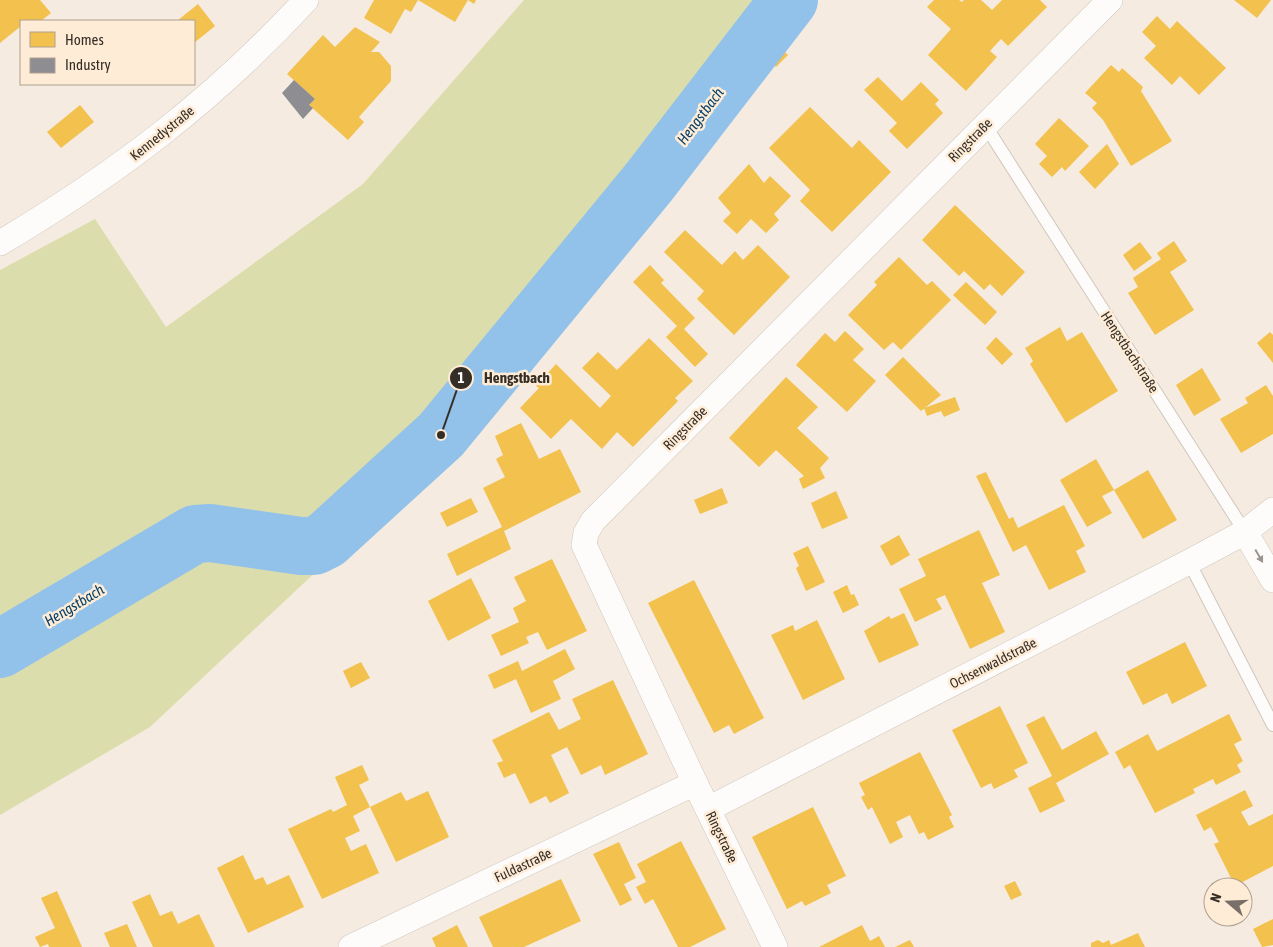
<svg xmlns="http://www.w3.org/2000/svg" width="1273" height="947" font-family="'Asap Condensed',sans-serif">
  <rect width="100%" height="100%" fill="#f5ebe0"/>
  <polygon fill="#dcddac" points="524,0 759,0 735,29 773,45 474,424 150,727 0,815 0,270 95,219 166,327 363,184"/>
  <g fill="#f2c14e">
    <polygon points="0,0 40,0 51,13 41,21 21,21 21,26 0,43"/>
    <polygon points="374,0 476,0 474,4 468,0 455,22 418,0 411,12 405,9 391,34 364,18"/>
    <polygon points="934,0 959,0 962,2 964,0 981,0 992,10 1002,0 1040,0 1047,7 1008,46 1001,39 990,51 997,57 966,91 928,55 951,29 927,7"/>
    <polygon points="1234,0 1271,0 1257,18"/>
    <polygon points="198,4 215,26 194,43 194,21 177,21"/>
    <polygon points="1157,16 1170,29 1177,21 1226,68 1199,95 1180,76 1172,85 1144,58 1156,46 1142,32"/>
    <polygon points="355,27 380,42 371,52 379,52 391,66 391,81 359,117 364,122 348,140 309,105 315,99 287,74 323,35 335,47"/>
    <polygon points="777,44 788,55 776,67 765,56"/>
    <polygon points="1111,65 1119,72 1122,68 1143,87 1141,91 1172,141 1131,166 1103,120 1092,108 1097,103 1085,93"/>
    <polygon points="878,77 902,101 921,82 939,100 935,104 943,113 907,149 889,131 897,123 864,90"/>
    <polygon points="80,105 94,122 61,148 47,132"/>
    <polygon points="810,107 852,148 859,140 891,172 832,232 800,201 810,190 769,148"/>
    <polygon points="1059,118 1089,146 1065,171 1062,167 1052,177 1039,164 1047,156 1035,144"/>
    <polygon points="1107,144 1119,164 1095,189 1079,172"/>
    <polygon points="749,164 764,183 770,176 791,196 774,214 779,220 766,233 751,219 737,234 723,221 731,213 718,198"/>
    <polygon points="955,205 1025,272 1002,296 990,284 984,290 964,271 959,276 922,240"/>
    <polygon points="685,230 722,265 735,251 743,260 758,245 790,277 734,335 697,299 704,291 664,252"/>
    <polygon points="1174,241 1187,261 1170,272 1194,310 1155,335 1128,293 1138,287 1133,278 1161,259 1157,253"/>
    <polygon points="1140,242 1152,258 1134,271 1123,255"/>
    <polygon points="899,257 927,285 932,281 951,300 901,350 893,342 884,350 848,315 877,285 874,282"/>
    <polygon points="650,265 664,280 661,283 695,318 684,329 708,354 695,367 666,337 677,326 633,282"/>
    <polygon points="966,282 997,312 985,325 953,295"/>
    <polygon points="1060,327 1067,341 1082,332 1118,391 1066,423 1030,364 1033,361 1025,348"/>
    <polygon points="845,331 864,349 853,360 876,381 847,412 796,365 825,333 835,342"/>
    <polygon points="1270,332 1273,335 1273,363 1257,343"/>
    <polygon points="996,337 1013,354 1002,365 986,348"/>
    <polygon points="649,338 693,381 675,398 678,401 633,447 617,432 602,449 571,419 551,439 520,408 539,388 536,386 556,364 600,408 611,396 582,368 598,352 617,370"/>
    <polygon points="903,357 941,395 921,411 885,375"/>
    <polygon points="1202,368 1221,400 1194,416 1176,385"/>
    <polygon points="786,377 818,407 797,428 829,458 820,468 825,478 803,489 799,479 804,476 776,450 759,467 729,438"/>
    <polygon points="1266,385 1273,396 1273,434 1241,453 1220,419 1248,403 1245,398"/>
    <polygon points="955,397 960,410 944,417 941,411 927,416 924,408"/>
    <polygon points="521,423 539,459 560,449 581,492 504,531 511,549 457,576 447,554 502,527 483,488 505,477 496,459 503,455 495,436"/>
    <polygon points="1096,459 1114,490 1148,470 1177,520 1143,539 1114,490 1102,496 1112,513 1087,527 1060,480"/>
    <polygon points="986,472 1009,519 1013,517 1018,528 1064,505 1085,546 1076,551 1086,572 1049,590 1026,545 1013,552 976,476"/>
    <polygon points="722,488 728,503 700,514 694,500"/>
    <polygon points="836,491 848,518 822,529 811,503"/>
    <polygon points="471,498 478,512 447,527 440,513"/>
    <polygon points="979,530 1000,575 982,583 1005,632 970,649 945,595 936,599 942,609 915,622 899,589 926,576 918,559"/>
    <polygon points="899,535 910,555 891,566 880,546"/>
    <polygon points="808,546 825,582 806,591 796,568 799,566 793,553"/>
    <polygon points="552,559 587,631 547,650 538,632 526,637 529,643 501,656 491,635 519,622 513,608 526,601 514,577"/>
    <polygon points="471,578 491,618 448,641 428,601"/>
    <polygon points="694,580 764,718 734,734 729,725 714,733 648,603"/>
    <polygon points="847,585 851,595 854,594 859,605 843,613 833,592"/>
    <polygon points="904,613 919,645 879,663 864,631 889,616 891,619"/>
    <polygon points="817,620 845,679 803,700 771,635 793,625 795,631"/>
    <polygon points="1185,642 1207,686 1172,704 1167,693 1143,705 1126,672"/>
    <polygon points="565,649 575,669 553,681 561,699 531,713 516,679 494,689 488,675 518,661 522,671"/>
    <polygon points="361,662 370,678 351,688 343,671"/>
    <polygon points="613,680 648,754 605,775 601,765 581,775 567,747 551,755 569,793 550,803 546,796 530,804 515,773 504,778 497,763 503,761 492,740 549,712 559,730 581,719 572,699"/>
    <polygon points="1000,706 1028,763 1014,770 1018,777 994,789 991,783 981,788 952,730"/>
    <polygon points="1229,714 1242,740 1234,744 1243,761 1237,765 1241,772 1216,785 1213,779 1193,789 1195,793 1155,813 1130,765 1124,769 1115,752 1148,734 1157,751"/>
    <polygon points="1044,716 1062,750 1096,731 1109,754 1056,783 1065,801 1040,813 1028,788 1052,776 1026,725"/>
    <polygon points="920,752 952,815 949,817 954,827 928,840 924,832 919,834 910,815 896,822 903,837 890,844 872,807 868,810 861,797 865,795 859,783"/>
    <polygon points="362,765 369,780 359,785 370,807 353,816 360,831 345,838 351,851 366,844 379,873 322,899 288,829 331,809 333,812 347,805 335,777"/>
    <polygon points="1245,790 1253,806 1241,812 1249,826 1273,814 1273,866 1235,886 1214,844 1219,842 1211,827 1204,831 1196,815"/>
    <polygon points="428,791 449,837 396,862 370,807 401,792 406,801"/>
    <polygon points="813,807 846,876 827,885 831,893 805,906 802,901 787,909 752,837"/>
    <polygon points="681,841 726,929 690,947 678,947 653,899 645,904 636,887 646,882 637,864"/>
    <polygon points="619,842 636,878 624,884 632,900 620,906 593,854"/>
    <polygon points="243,855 255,880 263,877 267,885 289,875 304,907 248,933 217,868"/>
    <polygon points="561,879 581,921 524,947 493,947 479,917"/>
    <polygon points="1015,881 1022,895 1011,900 1004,886"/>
    <polygon points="57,891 82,947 49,947 48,944 40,947 35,937 55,928 41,898"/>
    <polygon points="150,894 160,916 172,911 178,924 199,914 215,947 153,947 132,902"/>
    <polygon points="1273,919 1273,945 1262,947 1253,929"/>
    <polygon points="127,924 137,947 110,947 104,933"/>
    <polygon points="457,925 468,947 436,947 432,938"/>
    <polygon points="862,925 870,941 879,936 885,947 819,947"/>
    <polygon points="1138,933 1145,947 1091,947 1091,943 1098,940 1103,943 1109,940 1111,945"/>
    <polygon points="910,940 914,947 895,947"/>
  </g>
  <polygon fill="#8d8d92" points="294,80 315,99 309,105 313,108 303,119 282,93"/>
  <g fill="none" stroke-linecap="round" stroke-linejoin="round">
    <polyline stroke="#92c2ea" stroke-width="58" points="0,649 195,534 210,533 301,546 314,546 326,540 441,435 649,182 789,0"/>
    <defs>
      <g id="lane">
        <polyline points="985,125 1245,532"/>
        <polyline points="1189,562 1273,725"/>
      </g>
      <g id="street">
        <path d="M0 243C116 174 214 100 306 0"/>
        <polyline points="1245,532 1273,580"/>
        <polyline points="708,809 1189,562 1245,532 1273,510"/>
        <polyline points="351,947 695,783"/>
        <polyline points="775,947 695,783 584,545 586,533 593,521 1110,0"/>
      </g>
    </defs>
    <use href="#lane" stroke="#cec7be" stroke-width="14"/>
    <use href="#street" stroke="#cec7be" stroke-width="26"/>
    <use href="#lane" stroke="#fefcfa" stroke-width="12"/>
    <use href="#street" stroke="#fefcfa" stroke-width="25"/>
  </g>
  <defs><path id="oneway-solid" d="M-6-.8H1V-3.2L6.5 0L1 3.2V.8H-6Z" transform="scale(1.25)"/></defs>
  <use fill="#9a9590" href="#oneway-solid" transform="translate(1259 556) rotate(60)"/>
  <g text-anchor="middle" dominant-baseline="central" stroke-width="5" stroke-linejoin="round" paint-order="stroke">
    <g font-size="14" fill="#352e26" stroke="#feecd7">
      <text transform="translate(162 133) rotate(-39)">Kennedystraße</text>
      <text transform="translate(970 140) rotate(-45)">Ringstraße</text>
      <text transform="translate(1130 352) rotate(57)">Hengstbachstraße</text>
      <text transform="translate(685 428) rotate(-45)">Ringstraße</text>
      <text transform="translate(993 663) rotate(-27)">Ochsenwaldstraße</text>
      <text transform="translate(722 837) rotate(64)">Ringstraße</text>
      <text transform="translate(523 865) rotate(-25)">Fuldastraße</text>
    </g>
    <g font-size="15" font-style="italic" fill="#074169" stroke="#feecd7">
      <text transform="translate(700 116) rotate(-53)">Hengstbach</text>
      <text transform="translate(74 605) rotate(-31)">Hengstbach</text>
    </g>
  </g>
  <path fill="none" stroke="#352e26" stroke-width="2" d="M441 435L461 378"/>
  <g fill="#352e26" stroke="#feecd7" stroke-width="2">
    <circle cx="441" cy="435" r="5"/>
    <circle cx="461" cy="378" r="12"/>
  </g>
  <g font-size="15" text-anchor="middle" font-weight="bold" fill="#fff">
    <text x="461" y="383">1</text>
  </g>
  <g font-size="15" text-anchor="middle" font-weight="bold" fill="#352e26" stroke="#feecd7" stroke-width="5" stroke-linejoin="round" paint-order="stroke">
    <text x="517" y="383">Hengstbach</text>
  </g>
  <rect x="20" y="20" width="175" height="65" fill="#feecd7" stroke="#aea090"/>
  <rect x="30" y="32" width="25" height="15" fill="#f2c14e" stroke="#aea090"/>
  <text x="65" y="45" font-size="15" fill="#352e26">Homes</text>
  <rect x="30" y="58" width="25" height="15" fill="#8d8d92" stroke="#aea090"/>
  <text x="65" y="70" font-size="15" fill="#352e26">Industry</text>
  <g transform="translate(1228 902) rotate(289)"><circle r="24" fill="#feecd7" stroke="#aea090"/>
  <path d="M0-4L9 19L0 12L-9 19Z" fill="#787067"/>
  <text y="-8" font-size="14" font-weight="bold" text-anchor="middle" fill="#352e26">N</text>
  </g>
</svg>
